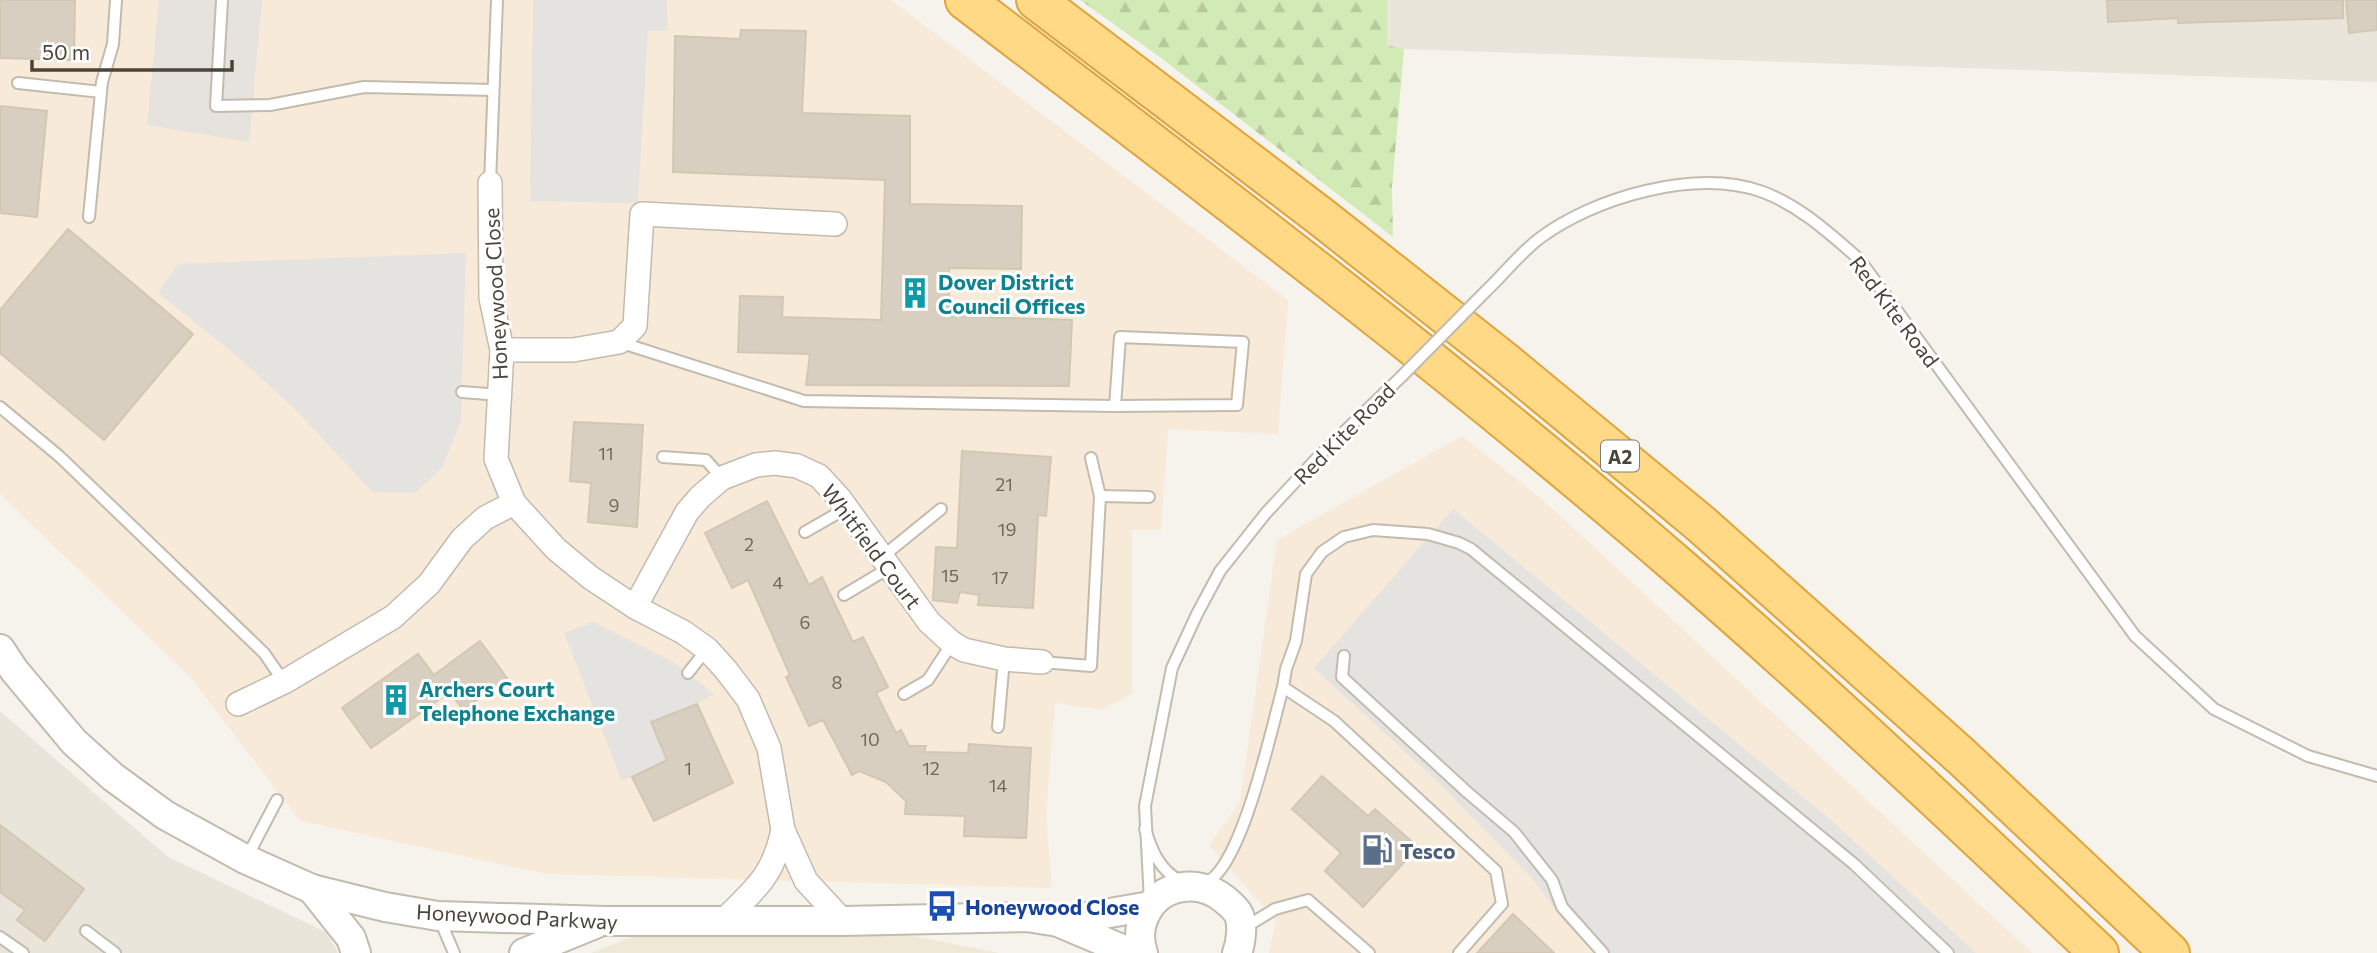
<svg xmlns="http://www.w3.org/2000/svg" width="2377" height="953" font-family="Commissioner,sans-serif">
  <defs>
    <pattern id="forest-firs" width="22" height="20" patternUnits="userSpaceOnUse" patternTransform="scale(1.75)"><rect width="22" height="20" fill="#d2eab5"/><path d="M5 1l3.5 6h-7zM16 11l3.5 6h-7z" fill="#b6ca9c"/></pattern>
  </defs>
  <rect width="100%" height="100%" fill="#f6f3ec"/>
  <g fill="#eae5da">
    <polygon points="1387,0 2377,0 2377,82 1404,49 1387,45"/>
    <polygon points="0,711 168,857 326,932 338,953 0,953"/>
  </g>
  <g fill="#f7ead8">
    <polygon points="0,0 891,0 1288,300 1278,434 1168,429 1161,530 1132,530 1132,694 1100,710 1055,703 1046,814 1052,888 546,874 300,821 191,678 0,494"/>
    <polygon points="1462,436 1543,500 2032,953 1269,953 1276,921 1209,845 1240,802 1277,540"/>
  </g>
  <polygon fill="#e6e2dd" points="159,0 262,0 249,142 147,125"/>
  <polygon fill="#efe8d6" points="903,934 999,953 591,953 634,936"/>
  <polygon fill="url(#forest-firs)" points="1080,0 1387,0 1387,45 1404,49 1392,187 1393,237 1161,58"/>
  <g fill="#e5e3e0">
    <polygon points="533,0 667,0 668,30 648,31 638,201 628,203 530,201"/>
    <polygon points="466,253 461,421 442,468 415,493 372,492 299,413 237,356 158,293 178,264"/>
    <polygon points="1453,509 1831,820 1976,953 1595,953 1566,924 1531,877 1438,782 1314,668"/>
    <polygon points="593,622 673,662 714,694 696,704 652,722 667,760 622,781 564,633"/>
  </g>
  <g fill="#d8cfc1" stroke="#d3c7b4" stroke-width="2">
    <polygon points="0,0 75,0 74,60 0,58"/>
    <polygon points="2107,0 2343,0 2343,18 2178,23 2178,18 2108,22"/>
    <polygon points="2346,0 2377,0 2377,30 2349,33"/>
    <polygon points="741,30 806,31 802,113 910,116 910,204 1022,206 1021,269 949,268 949,316 1072,320 1069,386 806,385 810,354 738,352 740,296 783,297 782,317 881,320 885,180 673,172 675,36 740,39"/>
    <polygon points="0,106 47,111 37,217 0,213"/>
    <polygon points="68,229 193,334 104,440 0,353 0,310"/>
    <polygon points="574,422 643,425 637,527 588,522 591,483 570,481"/>
    <polygon points="962,451 1051,457 1046,516 1038,515 1033,608 978,605 979,595 960,592 957,603 933,600 936,547 957,548"/>
    <polygon points="767,501 809,585 822,577 853,642 863,637 888,687 876,693 896,733 901,730 909,746 926,746 924,752 968,753 969,744 1031,748 1026,838 964,836 965,816 905,814 906,801 886,782 859,771 852,775 823,720 809,726 786,677 790,675 748,580 732,588 705,533"/>
    <polygon points="480,641 507,678 463,710 450,692 371,748 342,708 418,654 434,675"/>
    <polygon points="697,704 733,783 654,821 632,777 667,760 651,722"/>
    <polygon points="1322,776 1368,816 1375,809 1418,847 1363,907 1325,871 1341,853 1292,809"/>
    <polygon points="0,825 84,889 45,941 17,920 25,910 0,892"/>
    <polygon points="1513,914 1554,953 1477,953"/>
  </g>
  <g fill="none" stroke-linecap="round" stroke-linejoin="round">
    <defs>
      <g id="service">
        <polyline points="222,0 216,106 270,105 364,87 493,90"/>
        <polyline points="18,83 101,92"/>
        <polyline points="490,183 497,0"/>
        <polyline points="89,217 102,82 113,44 116,0"/>
        <path d="M1486 291C1504 274 1520 253 1540 238 1595 197 1696 168 1763 192 1800 206 1829 233 1859 259L2135 636 2214 709 2308 756 2377 776"/>
        <polyline points="619,342 804,401 1115,406 1237,405 1243,342 1120,337 1115,406"/>
        <polyline points="462,392 500,395"/>
        <polyline points="0,407 59,456 264,653 284,682"/>
        <polyline points="663,457 706,460 722,478"/>
        <polyline points="1100,496 1149,497"/>
        <polyline points="805,532 847,508"/>
        <polyline points="882,557 941,509"/>
        <polyline points="844,595 889,568"/>
        <polyline points="1344,656 1342,677 1467,792 1514,832 1552,880 1562,907 1603,953"/>
        <polyline points="1042,662 1091,666 1100,496 1091,458"/>
        <polyline points="688,673 707,649"/>
        <polyline points="1283,687 1334,721 1496,871 1502,904 1459,953"/>
        <polyline points="904,694 928,680 952,643"/>
        <polyline points="998,727 1004,659"/>
        <path d="M1145 829C1152 851 1159 870 1182 882"/>
        <polyline points="246,859 277,800"/>
        <path d="M1203 883C1240 877 1273 723 1283 687L1286 669 1296 641 1306 574 1322 552 1344 537 1373 530 1428 534 1459 543 1471 549 1854 864 1948 953"/>
        <polyline points="1150,901 1145,806 1172,668 1197,614 1220,571 1266,513 1320,455 1401,377"/>
        <polyline points="439,918 454,953"/>
        <polyline points="1244,928 1275,909 1308,900 1369,953"/>
        <polyline points="86,931 115,953"/>
        <polyline points="0,937 23,953"/>
      </g>
      <g id="minor">
        <polyline points="490,183 491,298 502,350 496,459 514,503 556,549 591,578 635,607 683,632 707,649 726,670 748,699 769,748 783,830 806,881 843,921"/>
        <polyline points="502,350 573,350 619,342 635,326 642,214 835,224"/>
        <polyline points="635,607 687,512 700,497 722,478 756,465 775,463 797,466 819,476 840,499 929,622 952,643 964,650 1004,659 1042,662"/>
        <polyline points="238,704 284,682 393,617 429,584 462,539 485,518 514,503"/>
        <path d="M723 921C755 889 773 877 783 830"/>
      </g>
      <g id="tertiary">
        <polyline points="0,649 14,670 74,742 113,777 165,815 245,859 312,889 385,907 438,916 605,921 843,921 1027,917 1058,922 1131,953"/>
        <polyline points="312,889 351,938 356,953"/>
        <polyline points="1058,922 1150,906"/>
        <polyline points="524,953 595,924"/>
        <path d="M1143 953C1139 941 1139 927 1145 915 1159 884 1198 878 1224 899 1229 903 1236 909 1239 915 1243 925 1241 943 1237 953"/>
      </g>
      <g id="trunk">
        <path d="M965 0C1206 184 1447 366 1677 565 1821 690 1960 821 2099 953"/>
        <polyline points="1036,0 1320,216 1505,362 1701,524 1962,757 2170,953"/>
      </g>
    </defs>
    <use href="#service" stroke="#c2bbae" stroke-width="14"/>
    <use href="#minor" stroke="#c2bbae" stroke-width="26"/>
    <use href="#tertiary" stroke="#c2bbae" stroke-width="32"/>
    <use href="#trunk" stroke="#e0a43c" stroke-width="42"/>
    <use href="#service" stroke="#fff" stroke-width="10"/>
    <use href="#minor" stroke="#fff" stroke-width="23"/>
    <use href="#tertiary" stroke="#fff" stroke-width="28"/>
    <use href="#trunk" stroke="#ffd985" stroke-width="38"/>
    <defs>
      <polyline id="service-bridge" points="1401,377 1486,291"/>
    </defs>
    <use href="#service-bridge" stroke="#c2bbae" stroke-width="14" stroke-linecap="butt"/>
    <use href="#service-bridge" stroke="#fff" stroke-width="10"/>
  </g>
  <defs>
    <symbol id="building-bare" viewBox="-9 -9 18 18"><path d="M-4-6H4V6H1V3H-1V6H-4ZM-2.5-4.3h1.7v1.8h-1.7ZM.8-4.3h1.7v1.8H.8ZM-2.5-1h1.7V.8h-1.7ZM.8-1h1.7V.8H.8Z" fill="#0f9aa8" stroke="#fff" stroke-width="2.5" paint-order="stroke"/></symbol>
    <symbol id="fuel-bare" viewBox="-9 -9 18 18"><path d="M-5.5-6h7V0h2V4h1.3V-2.5L3-4.5l.8-.8L6-3V5H2.5V1h-1V6h-7ZM-4.2-4.7v3.2H.2V-4.7Z" fill="#5c6f8a" stroke="#fff" stroke-width="2.5" paint-order="stroke"/></symbol>
    <symbol id="bus-bare" viewBox="-9 -9 18 18"><path d="M-5-6H5V4H4V6H2V4H-2V6H-4V4H-5ZM-3.5-4V0h7V-4ZM-3.5 1.2v1.5H-2V1.2ZM2 1.2v1.5H3.5V1.2Z" fill="#1a4fb4" stroke="#fff" stroke-width="2.5" paint-order="stroke"/></symbol>
  </defs>
  <g fill-rule="evenodd">
    <use href="#building-bare" x="893" y="271" width="44" height="44"/>
    <use href="#building-bare" x="374" y="678" width="44" height="44"/>
    <use href="#fuel-bare" x="1355" y="828" width="44" height="44"/>
    <use href="#bus-bare" x="920" y="884" width="44" height="44"/>
  </g>
  <g text-anchor="middle" dominant-baseline="central" stroke-width="6" stroke-linejoin="round" paint-order="stroke">
    <g font-size="18" fill="#6e675b">
      <text x="606" y="453">11</text>
      <text x="1004" y="484">21</text>
      <text x="614" y="505">9</text>
      <text x="1007" y="529">19</text>
      <text x="749" y="544">2</text>
      <text x="950" y="575">15</text>
      <text x="1000" y="577">17</text>
      <text x="778" y="582">4</text>
      <text x="805" y="622">6</text>
      <text x="837" y="682">8</text>
      <text x="870" y="739">10</text>
      <text x="688" y="768">1</text>
      <text x="931" y="768">12</text>
      <text x="998" y="785">14</text>
    </g>
    <rect fill="#fff" stroke="#817c74" stroke-width="2" x="1601" y="440.5" width="38" height="31" rx="5"/>
    <g font-size="19" font-weight="bold" fill="#4b4439">
      <text x="1620" y="456">A2</text>
    </g>
    <g font-size="21" font-weight="bold" fill="#0d838f" stroke="#fff" text-anchor="start">
      <text x="938" y="281">Dover District<tspan x="938" dy="24">Council Offices</tspan></text>
      <text x="419" y="688">Archers Court<tspan x="419" dy="24">Telephone Exchange</tspan></text>
    </g>
    <g font-size="21" fill="#4b4439" stroke="#fff">
      <text transform="translate(495 294) rotate(-93)">Honeywood Close</text>
      <text transform="translate(1895 311) rotate(53)">Red Kite Road</text>
      <text transform="translate(1344 433) rotate(-45)">Red Kite Road</text>
      <text transform="translate(872 546) rotate(53)">Whitfield Court</text>
      <text transform="translate(517 916) rotate(3)">Honeywood Parkway</text>
    </g>
    <g font-size="21" font-weight="bold" fill="#4e5e75" stroke="#fff" text-anchor="start">
      <text x="1400" y="850">Tesco</text>
    </g>
    <g font-size="21" font-weight="bold" fill="#164399" stroke="#fff" text-anchor="start">
      <text x="965" y="906">Honeywood Close</text>
    </g>
  </g>
  <path d="M32 60v10h200v-10" fill="none" stroke="#4b4439" stroke-width="3.5"/>
  <text x="42" y="60" font-size="21" fill="#4b4439" stroke="#ffffff" stroke-width="5" paint-order="stroke">50 m</text>
</svg>
